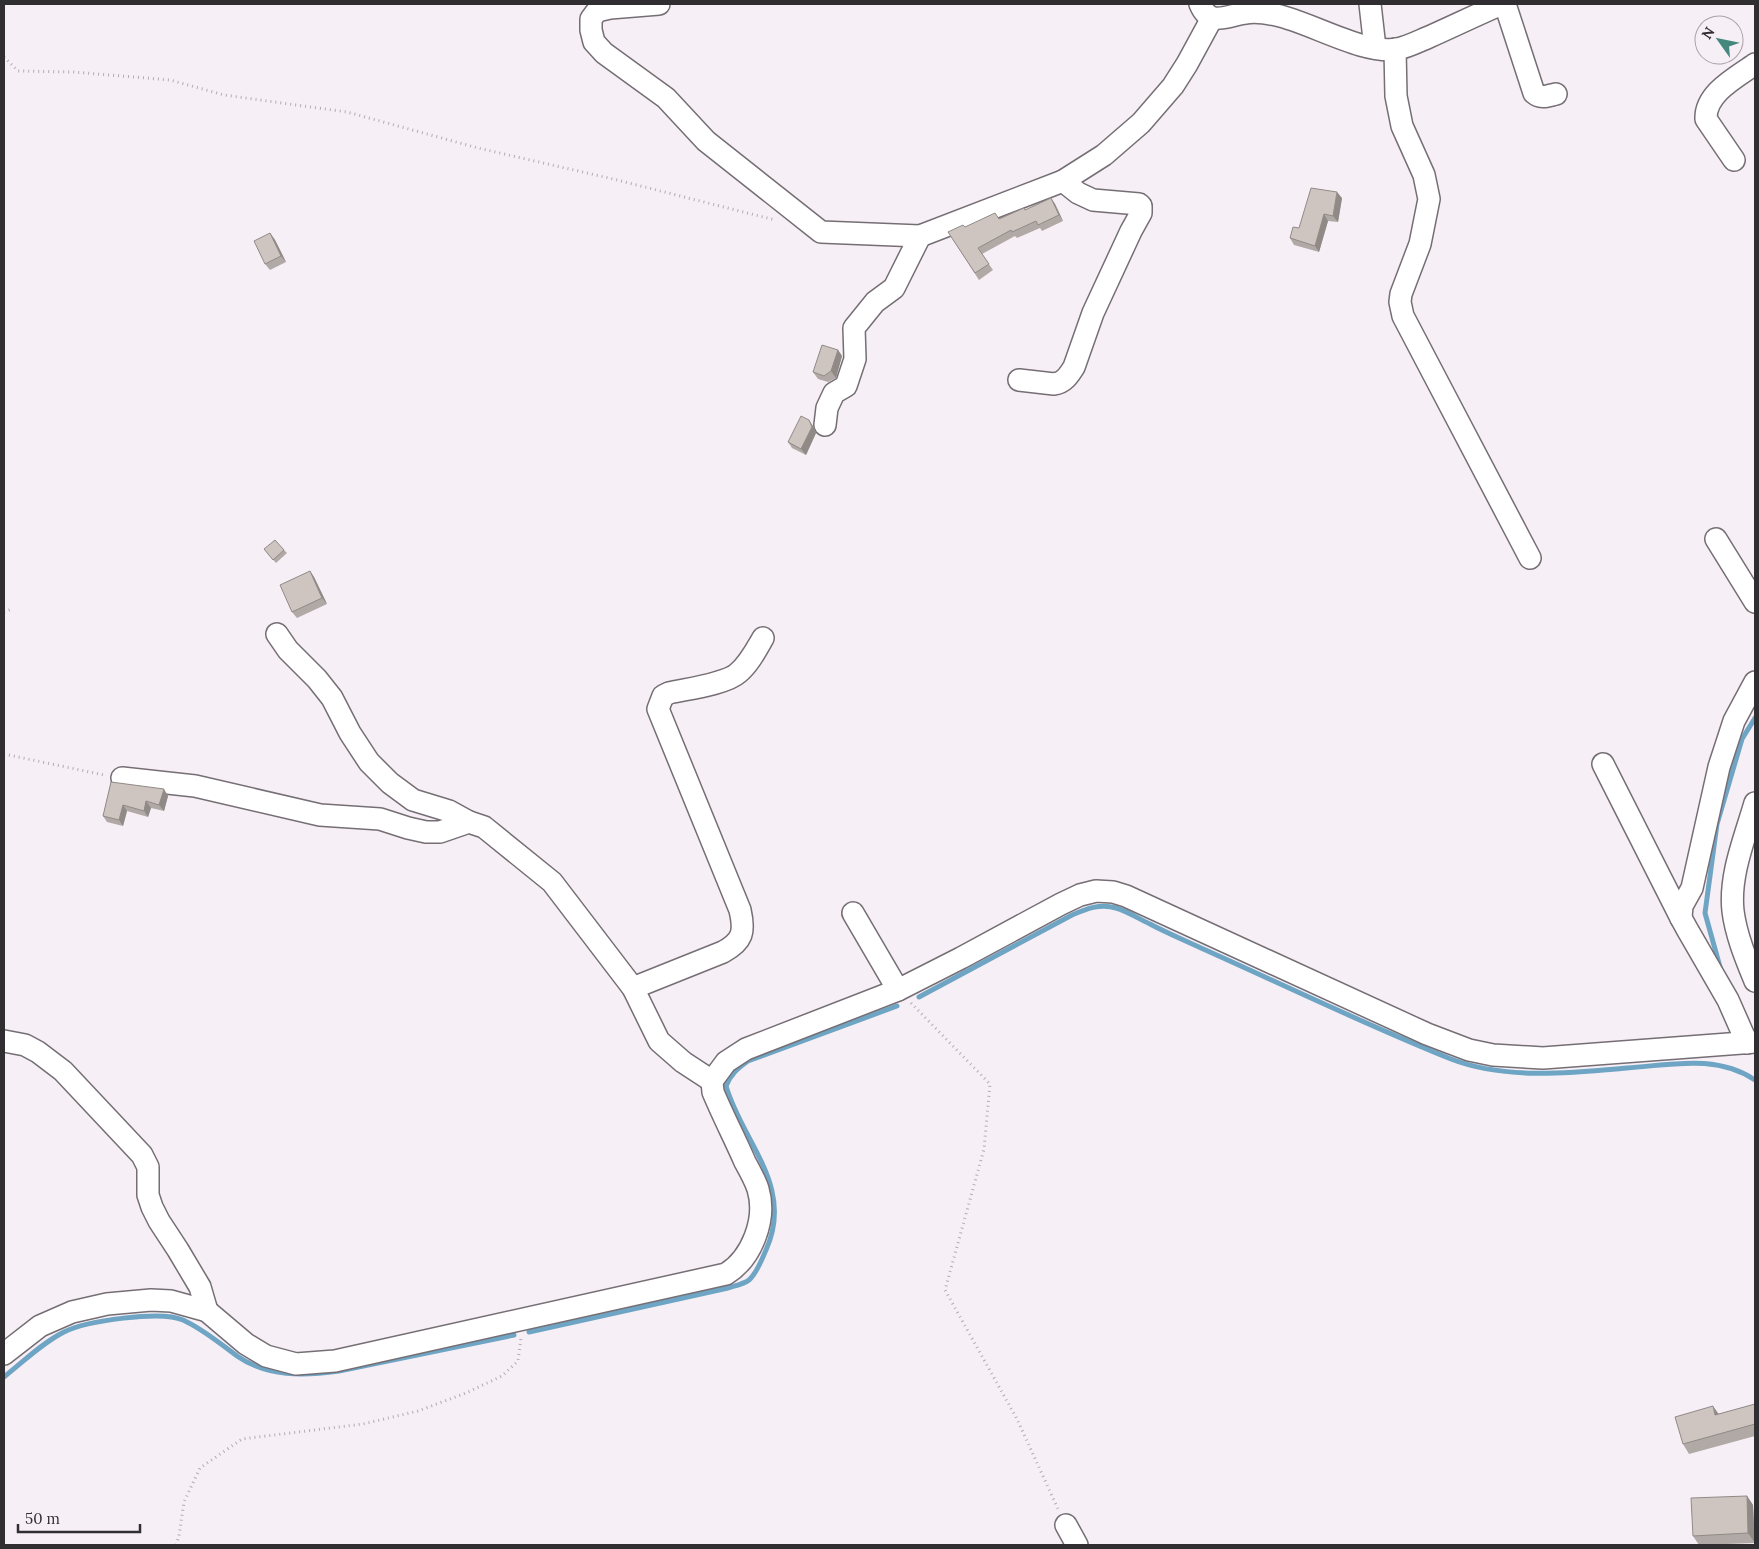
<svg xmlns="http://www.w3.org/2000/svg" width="1759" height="1549" font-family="Lora,serif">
  <rect width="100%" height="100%" fill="#f7eff6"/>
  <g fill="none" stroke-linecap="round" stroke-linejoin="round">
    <g stroke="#6fa5c4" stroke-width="5">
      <polyline points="1720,967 1705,913 1717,824 1742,739 1755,718"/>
      <path d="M919 997 1072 915C1086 909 1100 903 1116 908 1127 911 1139 919 1150 924 1167 933 1184 940 1201 948 1284 985 1366 1025 1451 1059 1505 1080 1570 1073 1627 1068 1671 1065 1716 1054 1755 1080"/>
      <path d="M529 1332 728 1288C734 1286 744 1284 749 1280 757 1273 762 1259 766 1250 795 1186 742 1142 726 1086 731 1074 738 1068 748 1061L897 1006"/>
      <path d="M4 1377C23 1362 42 1343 64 1332 86 1321 161 1310 183 1320 203 1329 219 1343 237 1356 267 1377 304 1376 339 1371L514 1335"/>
    </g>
    <defs>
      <g id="minor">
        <polyline points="659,4 610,8 597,11 591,19 591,30 594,42 604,53 666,98 706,141 821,232 920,236 1063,181 1104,155 1141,123 1173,86 1187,64 1212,18"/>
        <path d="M1200 4C1210 28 1227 15 1246 13 1256 11 1266 13 1276 15 1310 22 1364 55 1397 49 1408 47 1419 41 1429 37 1454 26 1478 14 1502 4"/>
        <polyline points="1370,4 1375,48"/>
        <path d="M1505 4 1534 93C1541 99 1547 96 1556 94"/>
        <polyline points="1395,49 1396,96 1402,126 1424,175 1429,199 1420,244 1401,294 1400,302 1403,316 1530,558"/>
        <path d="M1734 160 1706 119C1705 93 1737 77 1755 64"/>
        <path d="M1019 380 1054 384C1064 383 1069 375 1074 367L1093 313 1131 231 1141 213V206L1139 204 1093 200 1078 193 1063 181"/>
        <polyline points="825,425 827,408 834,393 846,386 855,359 854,328 875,302 894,288 920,236"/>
        <polyline points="1716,539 1755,602"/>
        <polyline points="277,634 288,650 317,679 332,698 350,733 369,762 390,783 413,800 449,811 469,822"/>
        <polyline points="1603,764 1681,918"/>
        <polyline points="122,778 195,786 320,815 380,819 408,828 426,832 440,832 469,822 484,827 552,882 633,988 659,1041 683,1062 712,1081"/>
        <path d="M1755 803C1745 838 1729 875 1733 911 1736 935 1746 959 1755 981"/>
        <polyline points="853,913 898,990"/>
        <path d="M633 988 723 952C743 941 745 932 740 910L658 709 663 696 669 693C686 689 726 684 738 673 749 664 756 650 763 638"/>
        <polyline points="4,1041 25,1045 38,1052 63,1071 142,1155 148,1167 148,1195 152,1207 159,1221 178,1250 200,1287 207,1311"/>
        <polyline points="1747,1043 1728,1000 1687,929 1681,918 1682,906 1692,888 1719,767 1734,721 1755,682"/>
        <path d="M4 1354 40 1326 72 1312 107 1304 151 1300 171 1301 207 1311 246 1344 266 1356 296 1364 335 1361 726 1274C752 1258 767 1219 758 1189 755 1180 750 1171 745 1162 735 1139 723 1116 713 1092L712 1081 726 1062 746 1049 898 990 961 958 1061 904 1080 895 1096 891 1113 892 1126 896 1427 1034 1469 1050 1493 1055 1543 1058 1755 1042"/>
        <polyline points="1066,1525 1077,1545"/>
      </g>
    </defs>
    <use href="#minor" stroke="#756e74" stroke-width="24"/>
    <g stroke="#b3acb2" stroke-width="3" stroke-dasharray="1 4" stroke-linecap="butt">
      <polyline points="4,57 18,71 73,72 170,80 224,95 347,112 478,148 613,179 775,220"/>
      <polyline points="4,612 12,609"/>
      <polyline points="4,754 104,775"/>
      <polyline points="911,1003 990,1084 984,1149 945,1290 1017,1419 1058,1509"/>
      <polyline points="176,1545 179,1536 184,1502 200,1468 242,1439 363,1424 418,1411 466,1393 502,1376 518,1361 521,1338"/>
    </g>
    <use href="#minor" stroke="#fff" stroke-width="21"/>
  </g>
  <g fill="#b1a9a6">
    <polygon points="1051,198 1055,204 1063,221 1042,231 1040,228 1017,238 1015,236 982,254 993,270 979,280 948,232 965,227 999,219 1024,208 1025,210"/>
    <polygon points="1342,198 1338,222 1328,221 1319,252 1294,245 1290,238 1299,228"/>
    <polygon points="270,233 275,240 286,262 270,270 265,264"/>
    <polygon points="838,350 842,356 836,378 828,382 818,379 813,372"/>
    <polygon points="813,426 816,433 806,455 792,448 788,442"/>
    <polygon points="264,549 284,550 287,553 276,563"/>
    <polygon points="310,571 314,577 327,604 297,618 292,612"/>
    <polygon points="111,782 168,796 164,811 151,808 148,817 127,811 123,826 107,822 103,816"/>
    <polygon points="1755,1404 1755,1436 1689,1454 1683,1444 1719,1414"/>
    <polygon points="1747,1496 1753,1505 1755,1543 1699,1545 1693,1536"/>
  </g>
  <g fill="#908a87">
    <polygon points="1337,192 1342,198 1338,222 1333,216"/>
    <polygon points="1051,198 1055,204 1063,221 1059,215"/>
    <polygon points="1324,214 1328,221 1319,252 1315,246"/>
    <polygon points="270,233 275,240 286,262 281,256"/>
    <polygon points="838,350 842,356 836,378 831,371"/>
    <polygon points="809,420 813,426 816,433 806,455 801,449"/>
    <polygon points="310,571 314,577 327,604 322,598"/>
    <polygon points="164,789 168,796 164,811 159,805"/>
    <polygon points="146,801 151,808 148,817 144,811"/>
    <polygon points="123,805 127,811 123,826 119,820"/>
    <polygon points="1713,1406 1720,1416 1715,1415"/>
    <polygon points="1747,1496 1753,1505 1755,1543 1748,1533"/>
  </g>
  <g fill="#cec5c1" stroke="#908a87">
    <polygon points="1311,188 1337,192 1333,216 1324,214 1315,246 1290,238 1293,227 1299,228"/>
    <polygon points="1051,198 1059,215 1038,225 1036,221 1012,232 1011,230 978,248 989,264 975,273 948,232 963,225 965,227 995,213 999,219 1024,208 1025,210"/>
    <polygon points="270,233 281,256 265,264 254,241"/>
    <polygon points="822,345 838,350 831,371 824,376 813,372"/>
    <polygon points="801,416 809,420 812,427 801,449 788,442"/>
    <polygon points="275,540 284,550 273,560 264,549"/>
    <polygon points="310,571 322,598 292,612 280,585"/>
    <polygon points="111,782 164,789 159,805 146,801 144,811 123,805 119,820 103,816"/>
    <polygon points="1755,1404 1755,1424 1683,1444 1675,1417 1713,1406 1715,1415"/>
    <polygon points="1747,1496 1748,1533 1693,1536 1691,1498"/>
  </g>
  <rect width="1759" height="1549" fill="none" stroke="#312e31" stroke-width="10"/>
  <g transform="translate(1719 40) rotate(303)"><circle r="24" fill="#f7eff6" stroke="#a8a2a7"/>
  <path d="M0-4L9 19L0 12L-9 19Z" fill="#44887d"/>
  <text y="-8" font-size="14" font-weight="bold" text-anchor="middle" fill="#312e31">N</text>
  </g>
  <path d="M18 1524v8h122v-8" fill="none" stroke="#312e31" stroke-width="2.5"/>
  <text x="25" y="1524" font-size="15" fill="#312e31" stroke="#f7eff6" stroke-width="4" paint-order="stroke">50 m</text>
</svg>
